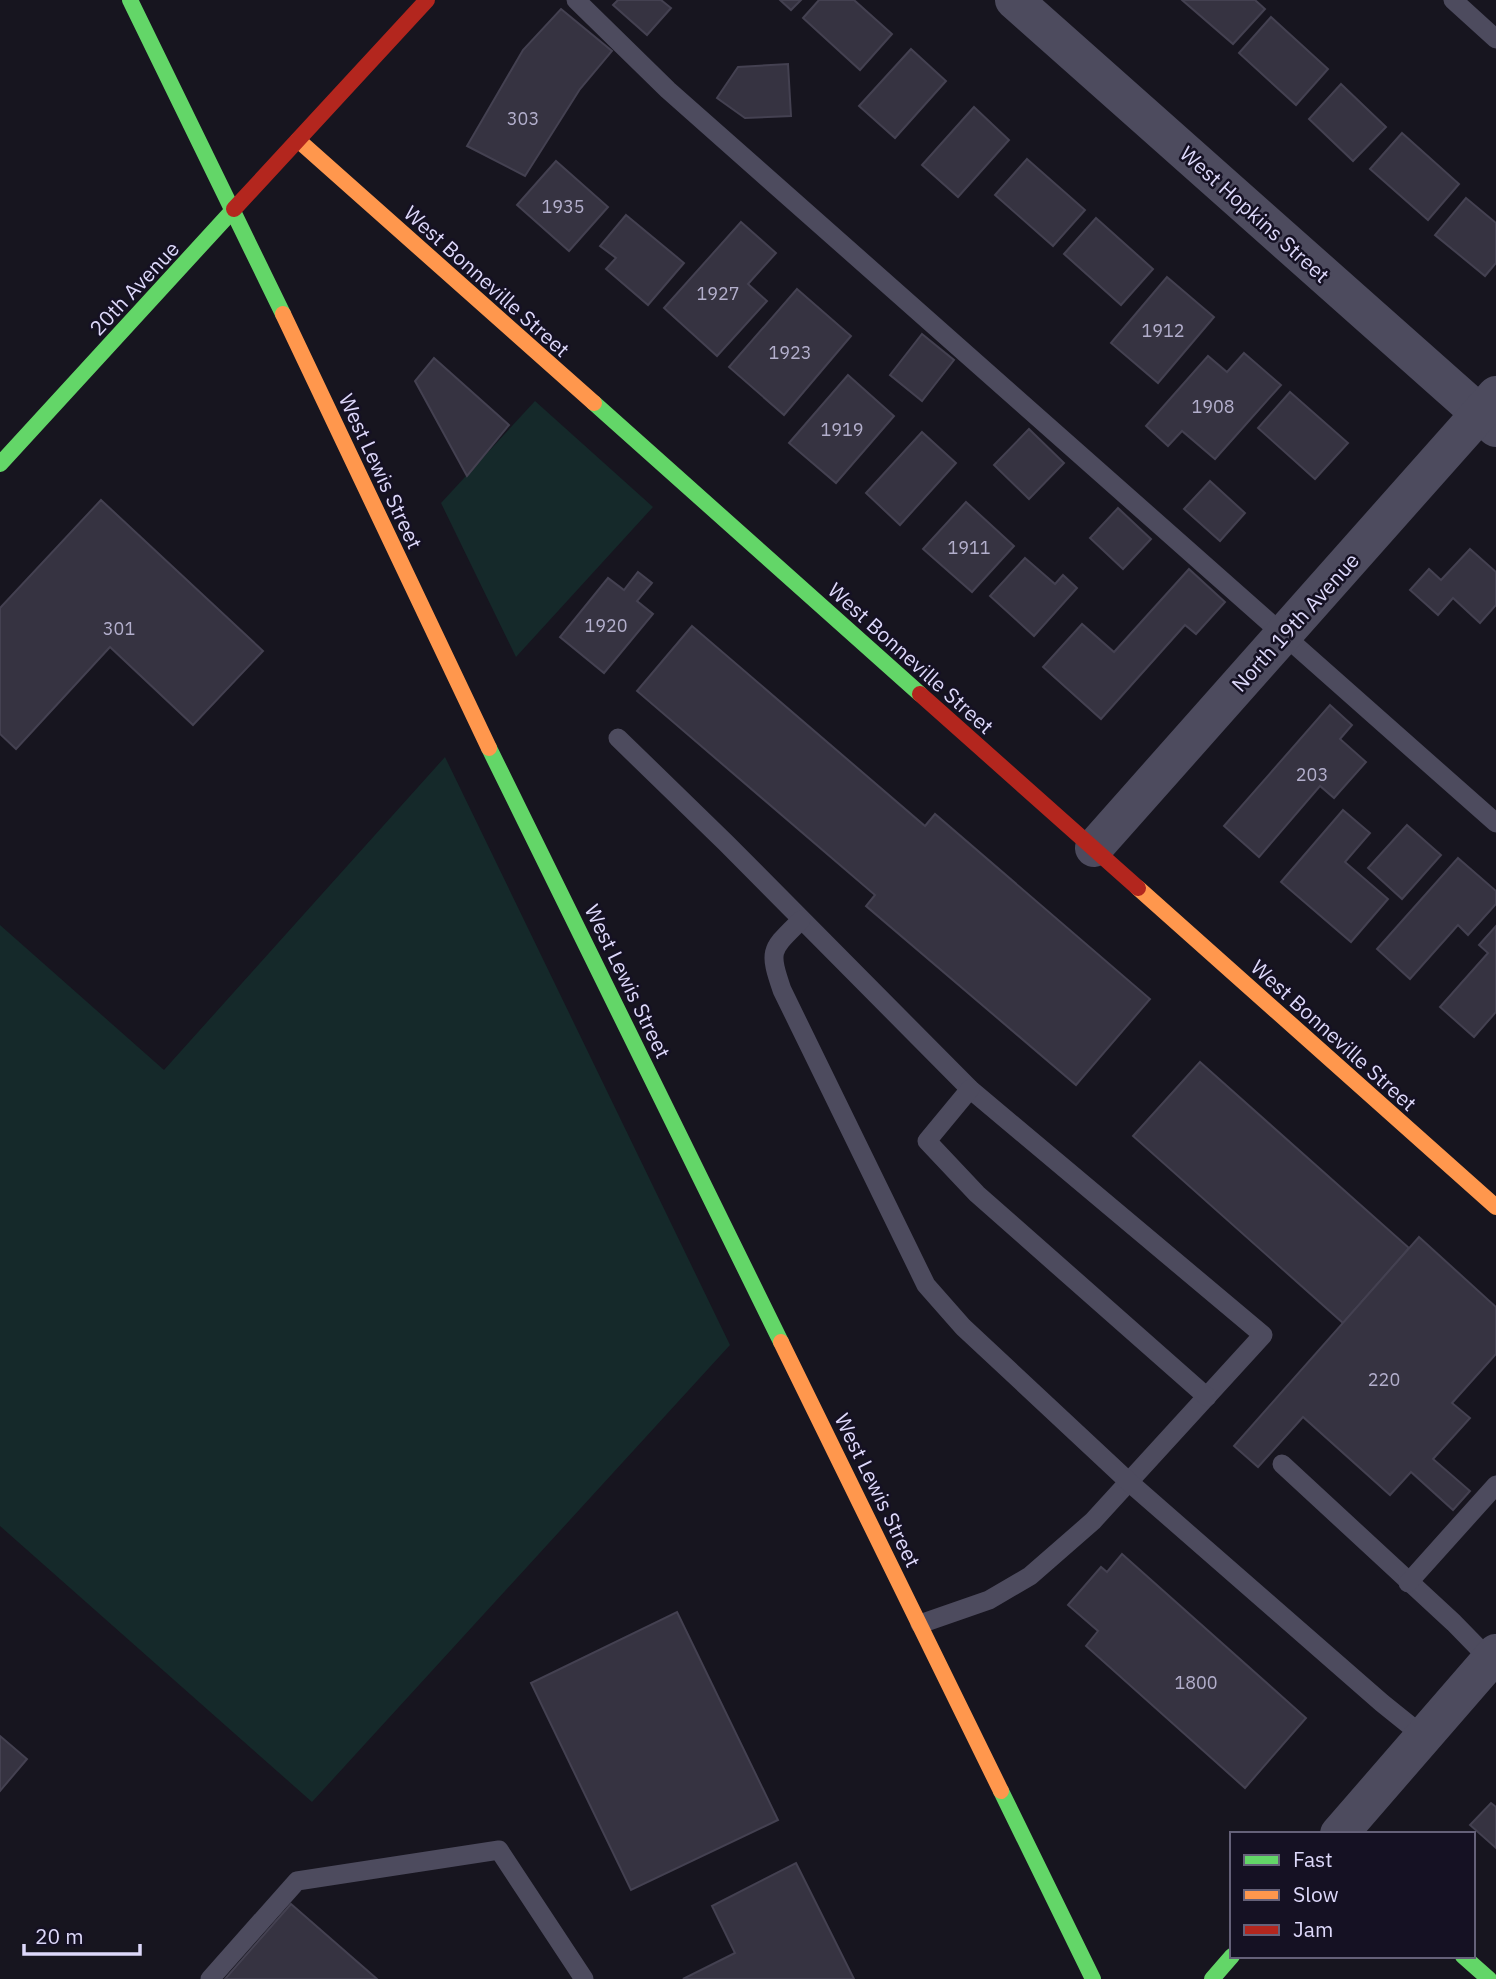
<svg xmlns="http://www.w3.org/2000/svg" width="1496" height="1979" font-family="'IBM Plex Sans',sans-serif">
  <rect width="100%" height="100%" fill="#17151f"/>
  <g fill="#15292a">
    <polygon points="535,401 653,507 516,657 441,503"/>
    <polygon points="445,757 730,1345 312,1802 0,1526 0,925 164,1070"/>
  </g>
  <g fill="#363341" stroke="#444151" stroke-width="2">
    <polygon points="618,0 661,0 671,8 647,35 613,5"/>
    <polygon points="780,0 801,0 791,10"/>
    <polygon points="819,0 854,0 892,34 860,70 803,18"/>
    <polygon points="1182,0 1255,0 1265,9 1233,44"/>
    <polygon points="561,9 612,51 580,89 525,176 467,146 523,50"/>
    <polygon points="1271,17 1328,69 1296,105 1239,53"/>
    <polygon points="911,49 946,81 895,138 859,106"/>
    <polygon points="788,64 791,116 745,118 717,98 738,67"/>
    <polygon points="1341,84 1386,127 1353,161 1309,119"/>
    <polygon points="974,107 1009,140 958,197 922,165"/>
    <polygon points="1402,133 1459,184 1428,220 1370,169"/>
    <polygon points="1027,159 1085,210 1053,246 995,195"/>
    <polygon points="556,161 608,207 569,251 517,205"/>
    <polygon points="1466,198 1496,223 1496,263 1485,276 1435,235"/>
    <polygon points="626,215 684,263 648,305 606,269 616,258 600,246"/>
    <polygon points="1096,218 1153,269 1121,305 1064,254"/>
    <polygon points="741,222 776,253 748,284 767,301 717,356 664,308"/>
    <polygon points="1167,277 1214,317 1158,383 1111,343"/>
    <polygon points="797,289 851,336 784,415 729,367"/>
    <polygon points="922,334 954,360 922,401 890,375"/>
    <polygon points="1244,353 1281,385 1215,459 1182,431 1168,446 1146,426 1208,356 1227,372"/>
    <polygon points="434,358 509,425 467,476 415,381"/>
    <polygon points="848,375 894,416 836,483 789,443"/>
    <polygon points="1290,392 1348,443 1315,479 1258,428"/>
    <polygon points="1029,429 1064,463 1029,499 994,465"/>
    <polygon points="922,432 956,463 900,525 866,493"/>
    <polygon points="1210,481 1245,513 1220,541 1184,509"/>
    <polygon points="101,500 263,651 193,725 110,647 16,749 0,734 0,608"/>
    <polygon points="966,502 1014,546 972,592 923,549"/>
    <polygon points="1118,508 1151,539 1123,569 1090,538"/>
    <polygon points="1470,549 1496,572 1496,605 1480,623 1453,598 1438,615 1410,590 1429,569 1441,580"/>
    <polygon points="1025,558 1055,584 1063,575 1077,588 1034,636 990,596"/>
    <polygon points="1189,569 1225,602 1196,634 1185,625 1101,719 1043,667 1082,624 1114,652"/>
    <polygon points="638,572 652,583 637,601 653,614 604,673 560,637 608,578 624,590"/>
    <polygon points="692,626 925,826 935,814 1150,999 1076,1085 866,906 875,895 637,691"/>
    <polygon points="1330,705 1352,725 1340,739 1366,762 1334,798 1320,786 1259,857 1224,826"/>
    <polygon points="1343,810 1370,833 1345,862 1388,899 1351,942 1281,882"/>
    <polygon points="1407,825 1441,855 1402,899 1368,868"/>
    <polygon points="1458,858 1496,891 1496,904 1468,935 1458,925 1410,979 1377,949"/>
    <polygon points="1496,926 1496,1012 1474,1037 1440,1007 1488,953 1479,945"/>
    <polygon points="1200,1062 1409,1248 1343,1323 1133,1136"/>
    <polygon points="1419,1237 1496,1307 1496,1354 1452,1403 1470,1418 1433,1459 1470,1491 1453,1510 1411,1472 1390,1495 1303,1417 1258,1467 1234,1446"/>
    <polygon points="1122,1554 1306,1718 1245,1788 1086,1646 1098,1631 1068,1605 1101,1567 1107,1572"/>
    <polygon points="677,1612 778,1820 631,1890 531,1683"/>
    <polygon points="0,1736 27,1759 0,1791"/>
    <polygon points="1491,1803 1496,1807 1496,1848 1470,1825"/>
    <polygon points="796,1863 854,1979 683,1979 735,1953 712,1906"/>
    <polygon points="291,1904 377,1979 225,1979"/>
  </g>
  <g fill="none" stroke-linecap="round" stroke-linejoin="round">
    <g stroke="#4d4b5e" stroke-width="19">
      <polyline points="576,0 668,90 1496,823"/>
      <polyline points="1453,0 1496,39"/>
      <polyline points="618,738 726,843 970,1089 1263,1335 1093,1521 1030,1576 989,1600 920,1624"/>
      <path d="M801 920C771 950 768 949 782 990L926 1285 963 1327 1129 1482 1382 1703 1423 1736"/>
      <polyline points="970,1089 927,1141 977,1194 1207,1397"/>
      <polyline points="1282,1464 1454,1623 1490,1660"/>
      <polyline points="1408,1583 1496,1485"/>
      <polyline points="210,1979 297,1881 499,1850 584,1979"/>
    </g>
    <g stroke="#4d4b5e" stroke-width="38">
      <polyline points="1014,0 1496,428"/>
      <polyline points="1094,848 1496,395"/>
      <polyline points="1339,1834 1496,1653"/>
    </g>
    <g stroke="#63d668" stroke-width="16">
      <polyline points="130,0 283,314"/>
      <polyline points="594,403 920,694"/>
      <polyline points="0,464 234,209"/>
      <polyline points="489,748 781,1342"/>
      <polyline points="1001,1791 1093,1979"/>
      <polyline points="1463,1956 1489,1979"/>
      <polyline points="1212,1979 1232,1956"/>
    </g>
    <g stroke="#ff974d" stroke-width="16">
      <polyline points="298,140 594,403"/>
      <polyline points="283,314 489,748"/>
      <polyline points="1138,888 1496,1207"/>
      <polyline points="781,1342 1001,1791"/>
    </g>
    <g stroke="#b3261e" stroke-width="16">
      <polyline points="234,209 427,0"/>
      <polyline points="920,694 1138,888"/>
    </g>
  </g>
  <g text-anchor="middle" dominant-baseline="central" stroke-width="5" stroke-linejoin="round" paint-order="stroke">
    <g font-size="18" fill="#b3afcc">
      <text x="523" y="118">303</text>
      <text x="563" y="206">1935</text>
      <text x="718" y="293">1927</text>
      <text x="1163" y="330">1912</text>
      <text x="790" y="352">1923</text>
      <text x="1213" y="406">1908</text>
      <text x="842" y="429">1919</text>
      <text x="969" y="547">1911</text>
      <text x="606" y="625">1920</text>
      <text x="119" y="628">301</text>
      <text x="1312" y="774">203</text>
      <text x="1384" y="1379">220</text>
      <text x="1196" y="1682">1800</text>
    </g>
    <g font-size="21" fill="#ddd8fa" stroke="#151123">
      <text transform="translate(1255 214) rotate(42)">West Hopkins Street</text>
      <text transform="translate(487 281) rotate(42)">West Bonneville Street</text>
      <text transform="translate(134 288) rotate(-47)">20th Avenue</text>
      <text transform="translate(381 471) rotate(65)">West Lewis Street</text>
      <text transform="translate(1295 622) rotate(-48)">North 19th Avenue</text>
      <text transform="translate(911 658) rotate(42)">West Bonneville Street</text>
      <text transform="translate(628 981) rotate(64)">West Lewis Street</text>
      <text transform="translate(1334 1035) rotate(42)">West Bonneville Street</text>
      <text transform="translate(878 1490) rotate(64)">West Lewis Street</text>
    </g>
  </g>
  <rect x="1230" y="1832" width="245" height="126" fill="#151123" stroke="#656179" stroke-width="2"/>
  <rect x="1244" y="1855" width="35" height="10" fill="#63d668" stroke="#656179" stroke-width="2"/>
  <text x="1293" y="1867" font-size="21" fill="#ddd8fa">Fast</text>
  <rect x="1244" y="1890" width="35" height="10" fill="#ff974d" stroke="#656179" stroke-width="2"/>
  <text x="1293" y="1902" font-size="21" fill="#ddd8fa">Slow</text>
  <rect x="1244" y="1925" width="35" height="10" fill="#b3261e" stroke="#656179" stroke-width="2"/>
  <text x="1293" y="1937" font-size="21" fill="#ddd8fa">Jam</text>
  <path d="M24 1944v10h116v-10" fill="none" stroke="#ddd8fa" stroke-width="3.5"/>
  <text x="35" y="1944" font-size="21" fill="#ddd8fa" stroke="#151123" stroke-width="5" paint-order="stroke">20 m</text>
</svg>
